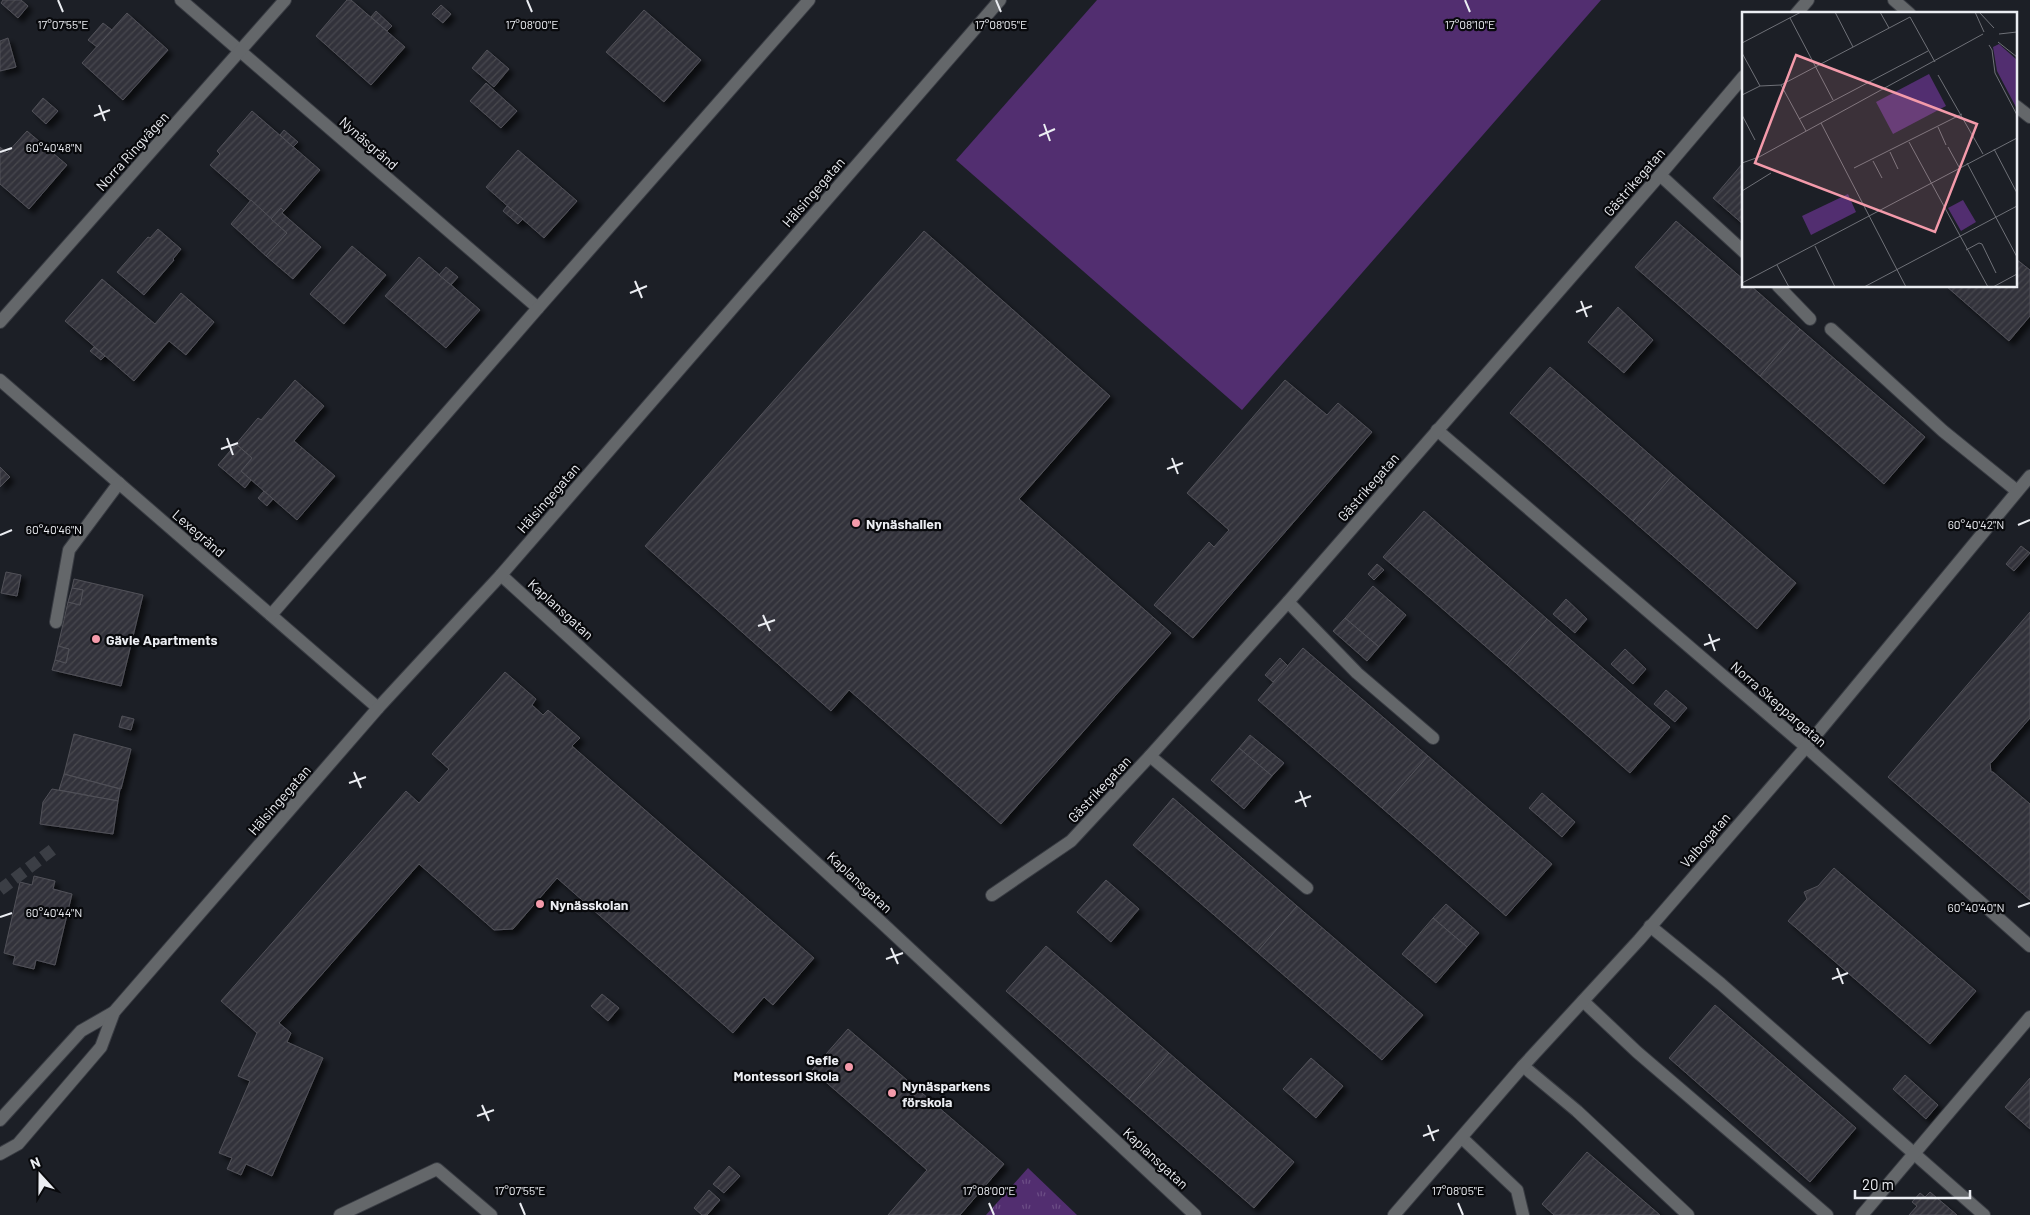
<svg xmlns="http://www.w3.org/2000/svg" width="2030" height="1215" font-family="Barlow,sans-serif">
  <defs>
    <pattern id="park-tufts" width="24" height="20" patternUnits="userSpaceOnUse" patternTransform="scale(1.25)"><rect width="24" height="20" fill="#522e70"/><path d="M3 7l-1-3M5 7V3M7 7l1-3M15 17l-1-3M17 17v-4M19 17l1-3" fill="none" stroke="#6b4d85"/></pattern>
    <pattern id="building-hatch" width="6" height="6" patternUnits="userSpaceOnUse" patternTransform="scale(1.25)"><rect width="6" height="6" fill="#33333b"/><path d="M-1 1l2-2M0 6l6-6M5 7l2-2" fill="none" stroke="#47474e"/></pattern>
    <filter id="shadow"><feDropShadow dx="4.5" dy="4.5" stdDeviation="2.5" flood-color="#0009"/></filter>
  </defs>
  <rect width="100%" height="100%" fill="#1c1f26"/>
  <polygon fill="#522e70" points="1097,0 1601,0 1242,410 956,160"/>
  <polygon fill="url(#park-tufts)" points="1028,1168 1077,1215 986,1215"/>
  <g fill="url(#building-hatch)" stroke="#515159" filter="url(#shadow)">
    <polygon points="3,0 21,0 28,6 18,18 1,3"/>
    <polygon points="347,0 351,0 405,47 371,85 316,36"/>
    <polygon points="441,5 451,14 443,23 432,14"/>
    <polygon points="644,10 701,60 664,102 606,52"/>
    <polygon points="376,11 392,26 387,31 371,17"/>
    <polygon points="127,13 168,50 123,100 82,63"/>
    <polygon points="103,23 112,30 97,47 88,40"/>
    <polygon points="8,38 16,67 0,71 0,41"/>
    <polygon points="487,50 509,69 494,87 472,68"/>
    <polygon points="486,83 517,111 501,128 470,101"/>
    <polygon points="43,98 58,111 46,124 32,111"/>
    <polygon points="252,111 320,170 284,211 281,208 271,219 210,165 220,154 217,151"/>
    <polygon points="284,130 298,142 293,147 280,135"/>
    <polygon points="27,131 67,165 29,209 0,184 0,147 7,153"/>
    <polygon points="518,150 577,201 544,238 486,187"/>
    <polygon points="1743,163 1744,164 1744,225 1713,198"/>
    <polygon points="251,200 287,233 266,256 231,224"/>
    <polygon points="507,206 523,219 518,224 503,211"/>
    <polygon points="281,208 284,211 282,213 321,247 293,279 266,256 287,233 271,219"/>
    <polygon points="1676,221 1744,280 1744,286 1751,286 1800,329 1760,376 1635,267"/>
    <polygon points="158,229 181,249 173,259 174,260 144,295 117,272 148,237 150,238"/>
    <polygon points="924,231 1110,396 1019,499 1171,633 1001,824 849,690 831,711 645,546"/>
    <polygon points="352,246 386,275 344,324 310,294"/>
    <polygon points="419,257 480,310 446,348 385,296"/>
    <polygon points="2016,259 2030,270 2030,316 2009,341 1946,286 2016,286"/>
    <polygon points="446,267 458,277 451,285 439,275"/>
    <polygon points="102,279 155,324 181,293 214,322 186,355 169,341 134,381 65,321"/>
    <polygon points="1618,307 1653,340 1624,373 1588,342"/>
    <polygon points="1800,329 1925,437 1884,484 1760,376"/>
    <polygon points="94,347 105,356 101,360 90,351"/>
    <polygon points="1550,367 1673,475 1633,521 1510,413"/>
    <polygon points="295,380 324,406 294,441 335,476 297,520 241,471 252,458 236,444 258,418 261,420"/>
    <polygon points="1285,380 1327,415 1338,403 1372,432 1193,638 1154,605 1209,542 1214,547 1229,530 1187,493"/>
    <polygon points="236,444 252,458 241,471 251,480 245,488 218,465"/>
    <polygon points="0,467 10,477 0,487"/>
    <polygon points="1673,475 1796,583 1757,629 1633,521"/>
    <polygon points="264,491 273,499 267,506 258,498"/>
    <polygon points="1424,511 1547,619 1507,665 1383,557"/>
    <polygon points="2021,546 2030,553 2014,571 2006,564"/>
    <polygon points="1377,564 1384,570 1374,580 1368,574"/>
    <polygon points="6,572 21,575 17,596 1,593"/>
    <polygon points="74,579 143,595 121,686 52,670 55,660 66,663 69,649 58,646 68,602 80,605 83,590 72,588"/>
    <polygon points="1373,586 1406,615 1379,647 1345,618"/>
    <polygon points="72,588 83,590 80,605 68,602"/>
    <polygon points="1566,599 1587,619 1575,633 1553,614"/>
    <polygon points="2030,612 2030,718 1992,762 1990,763 1991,772 1993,772 2030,804 2030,900 1888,777"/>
    <polygon points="1345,618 1379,647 1367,661 1333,631"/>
    <polygon points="1547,619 1670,727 1630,773 1507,665"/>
    <polygon points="58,646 69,649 66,663 55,660"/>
    <polygon points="1303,648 1428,756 1382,808 1258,700"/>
    <polygon points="1625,649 1646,669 1633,684 1611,664"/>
    <polygon points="1280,658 1288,666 1273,682 1265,675"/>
    <polygon points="505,672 536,699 532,705 543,715 548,710 580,738 572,746 814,958 773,1005 764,997 733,1033 557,878 513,929 494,930 419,864 279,1023 291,1033 287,1042 323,1058 272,1176 246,1164 241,1175 227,1169 232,1158 219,1153 250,1081 238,1076 257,1033 221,1001 406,791 419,803 449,769 432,754"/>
    <polygon points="1666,690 1687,708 1675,722 1654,704"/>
    <polygon points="122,716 134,719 131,730 119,727"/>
    <polygon points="74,734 131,749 121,789 64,774"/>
    <polygon points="1250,735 1284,763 1272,776 1239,748"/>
    <polygon points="1239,748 1272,776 1244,809 1211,780"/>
    <polygon points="1428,756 1552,864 1506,916 1382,808"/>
    <polygon points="64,774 120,789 118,801 59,790"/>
    <polygon points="52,789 118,801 113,834 40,824 43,802"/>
    <polygon points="1542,793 1575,822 1562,837 1529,808"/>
    <polygon points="1173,798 1297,906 1257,952 1133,845"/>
    <polygon points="1834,868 1976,991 1930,1044 1788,921 1807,899 1804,892 1818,886"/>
    <polygon points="34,876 55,881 53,889 72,894 55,965 36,960 34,969 13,964 15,956 4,953 20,882 32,885"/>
    <polygon points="1106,880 1139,909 1111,942 1077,912"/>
    <polygon points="1446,904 1479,933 1467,947 1433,918"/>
    <polygon points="1297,906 1423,1015 1382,1060 1257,952"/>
    <polygon points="1433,918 1467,947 1436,983 1402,954"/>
    <polygon points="1046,946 1169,1053 1129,1099 1006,991"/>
    <polygon points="602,994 619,1008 608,1021 591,1006"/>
    <polygon points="1715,1005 1856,1128 1810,1182 1669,1058"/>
    <polygon points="848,1029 1004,1164 960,1215 888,1215 927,1170 812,1070"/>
    <polygon points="1169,1053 1294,1162 1254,1208 1129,1099"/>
    <polygon points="1311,1058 1343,1086 1316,1118 1283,1089"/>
    <polygon points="1905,1075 1938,1105 1926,1119 1893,1089"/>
    <polygon points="2030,1078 2030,1129 2005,1107"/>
    <polygon points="1587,1152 1660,1215 1554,1215 1542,1204"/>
    <polygon points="729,1166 740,1176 724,1193 713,1184"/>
    <polygon points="709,1190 720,1200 707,1215 702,1215 694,1208"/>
    <polygon points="1930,1192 1957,1215 1909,1215 1917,1206 1912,1202 1920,1193 1925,1197"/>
  </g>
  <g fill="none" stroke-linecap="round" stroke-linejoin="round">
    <polyline stroke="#3b3e45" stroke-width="12" stroke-dasharray="12 6" stroke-linecap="butt" points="0,890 56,847"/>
    <defs>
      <g id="minor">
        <polyline points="181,0 538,308"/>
        <polyline points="1894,0 1910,14"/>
        <polyline points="1796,14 1808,0"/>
        <polyline points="2016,106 2030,117"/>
        <polyline points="1660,175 1744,252"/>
        <polyline points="1778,286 1810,319"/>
        <polyline points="0,322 285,0"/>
        <polyline points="1831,329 1943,431 2017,491"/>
        <polyline points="0,380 378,708"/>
        <polyline points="1437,430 1806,747 2030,946"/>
        <polyline points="501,575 881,922 1195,1215"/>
        <polyline points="1288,602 1357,673 1433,738"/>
        <polyline points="271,615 538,308 809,0"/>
        <polyline points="56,622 69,550 119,483"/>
        <polyline points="1150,756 1307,888"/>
        <polyline points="992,895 1071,841 1150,756 1288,602 1660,175 1744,76"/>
        <polyline points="1650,926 1721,984 1984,1215"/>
        <polyline points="1583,1001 1637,1052 1827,1215"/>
        <polyline points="1523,1066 1577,1111 1688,1215"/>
        <polyline points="0,1120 81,1031 114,1012 378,708 501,575 1000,0"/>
        <polyline points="1462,1138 1517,1190 1523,1215"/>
        <polyline points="0,1154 18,1144 101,1047 114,1012"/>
        <polyline points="340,1215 437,1169 491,1215"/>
        <polyline points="1394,1215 1523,1066 1639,940 1806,747 2030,476"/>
        <polyline points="1862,1215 2030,1017"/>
      </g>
    </defs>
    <use href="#minor" stroke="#393c43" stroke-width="14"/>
    <use href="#minor" stroke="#64676a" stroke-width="12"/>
  </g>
  <path fill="none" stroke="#ebedf2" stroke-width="2" d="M58 0 63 12M527 0 532 12M996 0 1001 12M1465 0 1470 12M99 105 105 121M94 116 110 110M1044 124 1050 141M1039 136 1055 129M0 152 12 148M635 281 642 298M630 293 647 286M1581 301 1587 317M1576 312 1592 306M227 438 233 455M221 449 238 443M1172 458 1178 474M1167 469 1183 463M2018 525 2030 520M0 535 12 530M763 615 770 631M758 626 775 620M1709 634 1715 651M1704 645 1720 639M354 772 361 788M349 783 366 777M1300 791 1306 807M1295 802 1311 796M2018 907 2030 903M0 917 12 913M891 948 898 964M886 959 903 953M1837 968 1843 984M1832 979 1848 973M482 1105 489 1121M477 1116 494 1110M1428 1125 1434 1141M1423 1136 1439 1130M520 1203 525 1215M989 1203 994 1215M1458 1203 1463 1215"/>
  <g fill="#f39aaa" stroke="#08090c" stroke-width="2">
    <circle cx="856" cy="523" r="5"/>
    <circle cx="96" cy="639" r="5"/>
    <circle cx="540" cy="904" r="5"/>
    <circle cx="849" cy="1067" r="5"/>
    <circle cx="892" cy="1093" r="5"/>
  </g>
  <g text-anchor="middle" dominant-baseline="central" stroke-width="4.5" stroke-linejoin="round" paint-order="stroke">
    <g font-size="14" fill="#ebedf2" stroke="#08090c">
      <text transform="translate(369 143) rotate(41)">Nynäsgränd</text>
      <text transform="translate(132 151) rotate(-48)">Norra Ringvägen</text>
      <text transform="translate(1634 182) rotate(-49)">Gästrikegatan</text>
      <text transform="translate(813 192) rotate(-49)">Hälsingegatan</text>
      <text transform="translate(1368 487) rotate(-49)">Gästrikegatan</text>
      <text transform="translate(548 498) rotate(-49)">Hälsingegatan</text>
      <text transform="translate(199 533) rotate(41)">Lexegränd</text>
      <text transform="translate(561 609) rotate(42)">Kaplansgatan</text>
      <text transform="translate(1779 704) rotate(41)">Norra Skeppargatan</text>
      <text transform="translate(1099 789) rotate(-47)">Gästrikegatan</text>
      <text transform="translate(279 800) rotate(-49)">Hälsingegatan</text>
      <text transform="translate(1705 840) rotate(-49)">Valbogatan</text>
      <text transform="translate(860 882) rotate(43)">Kaplansgatan</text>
      <text transform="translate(1156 1158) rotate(43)">Kaplansgatan</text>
    </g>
    <g font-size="14" font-weight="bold" fill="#ebedf2" stroke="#08090c" text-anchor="start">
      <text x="866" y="523">Nynäshallen</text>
      <text x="106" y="639">Gävle Apartments</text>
      <text x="550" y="904">Nynässkolan</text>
      <text x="839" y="1059" text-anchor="end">Gefle<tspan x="839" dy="16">Montessori Skola</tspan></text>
      <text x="902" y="1085">Nynäsparkens<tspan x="902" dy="16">förskola</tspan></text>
    </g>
  </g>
  <g transform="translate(1742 12)">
    <rect width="275" height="275" fill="#1c1f26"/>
    <path d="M187 62 204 94 151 122 134 90Z" fill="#522e70"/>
    <path d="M257 32 275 48V97L255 59 251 35ZM106 182 114 200 69 223 60 204ZM221 188 234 210 219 219 206 196Z" fill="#522e70"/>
    <path fill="none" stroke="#6f7178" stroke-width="1" d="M93 0 111 35M138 0 147 16M233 0 242 20M237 0 252 16M48 6 91 88M257 22 275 20M256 30 275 45M0 31 59 0M247 33 250 38 253 61 275 103M0 41 18 74M196 63 241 142M39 73 64 119M0 83 18 74 39 73 168 5 193 50M0 103 13 128M57 107 186 39M79 111 164 275M196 115 204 133M167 130 246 275M206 135 217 155M252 137 275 181M148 140 156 157M131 149 140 166M0 151 17 145 241 22M225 151 275 245M112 156 220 102M0 179 29 161M73 234 93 275M224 238 237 231 240 232 254 261M35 253 47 275M0 271 275 126M122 275 275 194M251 275 275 262"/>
    <path fill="#f39aaa" fill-opacity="0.15" stroke="#f39aaa" stroke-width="2.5" d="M54 43 235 112 193 220 13 151Z"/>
    <rect width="275" height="275" fill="none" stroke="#ebedf2" stroke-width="2.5"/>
  </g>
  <g font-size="12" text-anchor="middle" fill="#ebedf2" stroke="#08090c" stroke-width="4.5" stroke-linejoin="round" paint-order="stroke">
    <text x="63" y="29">17°07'55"E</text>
    <text x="532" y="29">17°08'00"E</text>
    <text x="1001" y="29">17°08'05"E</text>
    <text x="1470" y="29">17°08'10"E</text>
    <text x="54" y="152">60°40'48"N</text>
    <text x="1976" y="529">60°40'42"N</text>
    <text x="54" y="534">60°40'46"N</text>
    <text x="1976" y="912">60°40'40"N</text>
    <text x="54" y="917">60°40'44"N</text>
    <text x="520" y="1195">17°07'55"E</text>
    <text x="989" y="1195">17°08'00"E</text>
    <text x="1458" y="1195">17°08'05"E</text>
  </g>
  <g transform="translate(40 1175) rotate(339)" stroke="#08090c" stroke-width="4" paint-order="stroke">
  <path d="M0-4L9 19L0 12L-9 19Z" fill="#ebedf2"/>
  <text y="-8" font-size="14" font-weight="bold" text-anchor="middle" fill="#ebedf2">N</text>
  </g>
  <path d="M1855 1190v8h115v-8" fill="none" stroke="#ebedf2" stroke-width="2.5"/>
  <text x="1862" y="1190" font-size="15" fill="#ebedf2" stroke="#08090c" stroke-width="4" paint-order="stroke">20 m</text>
</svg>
